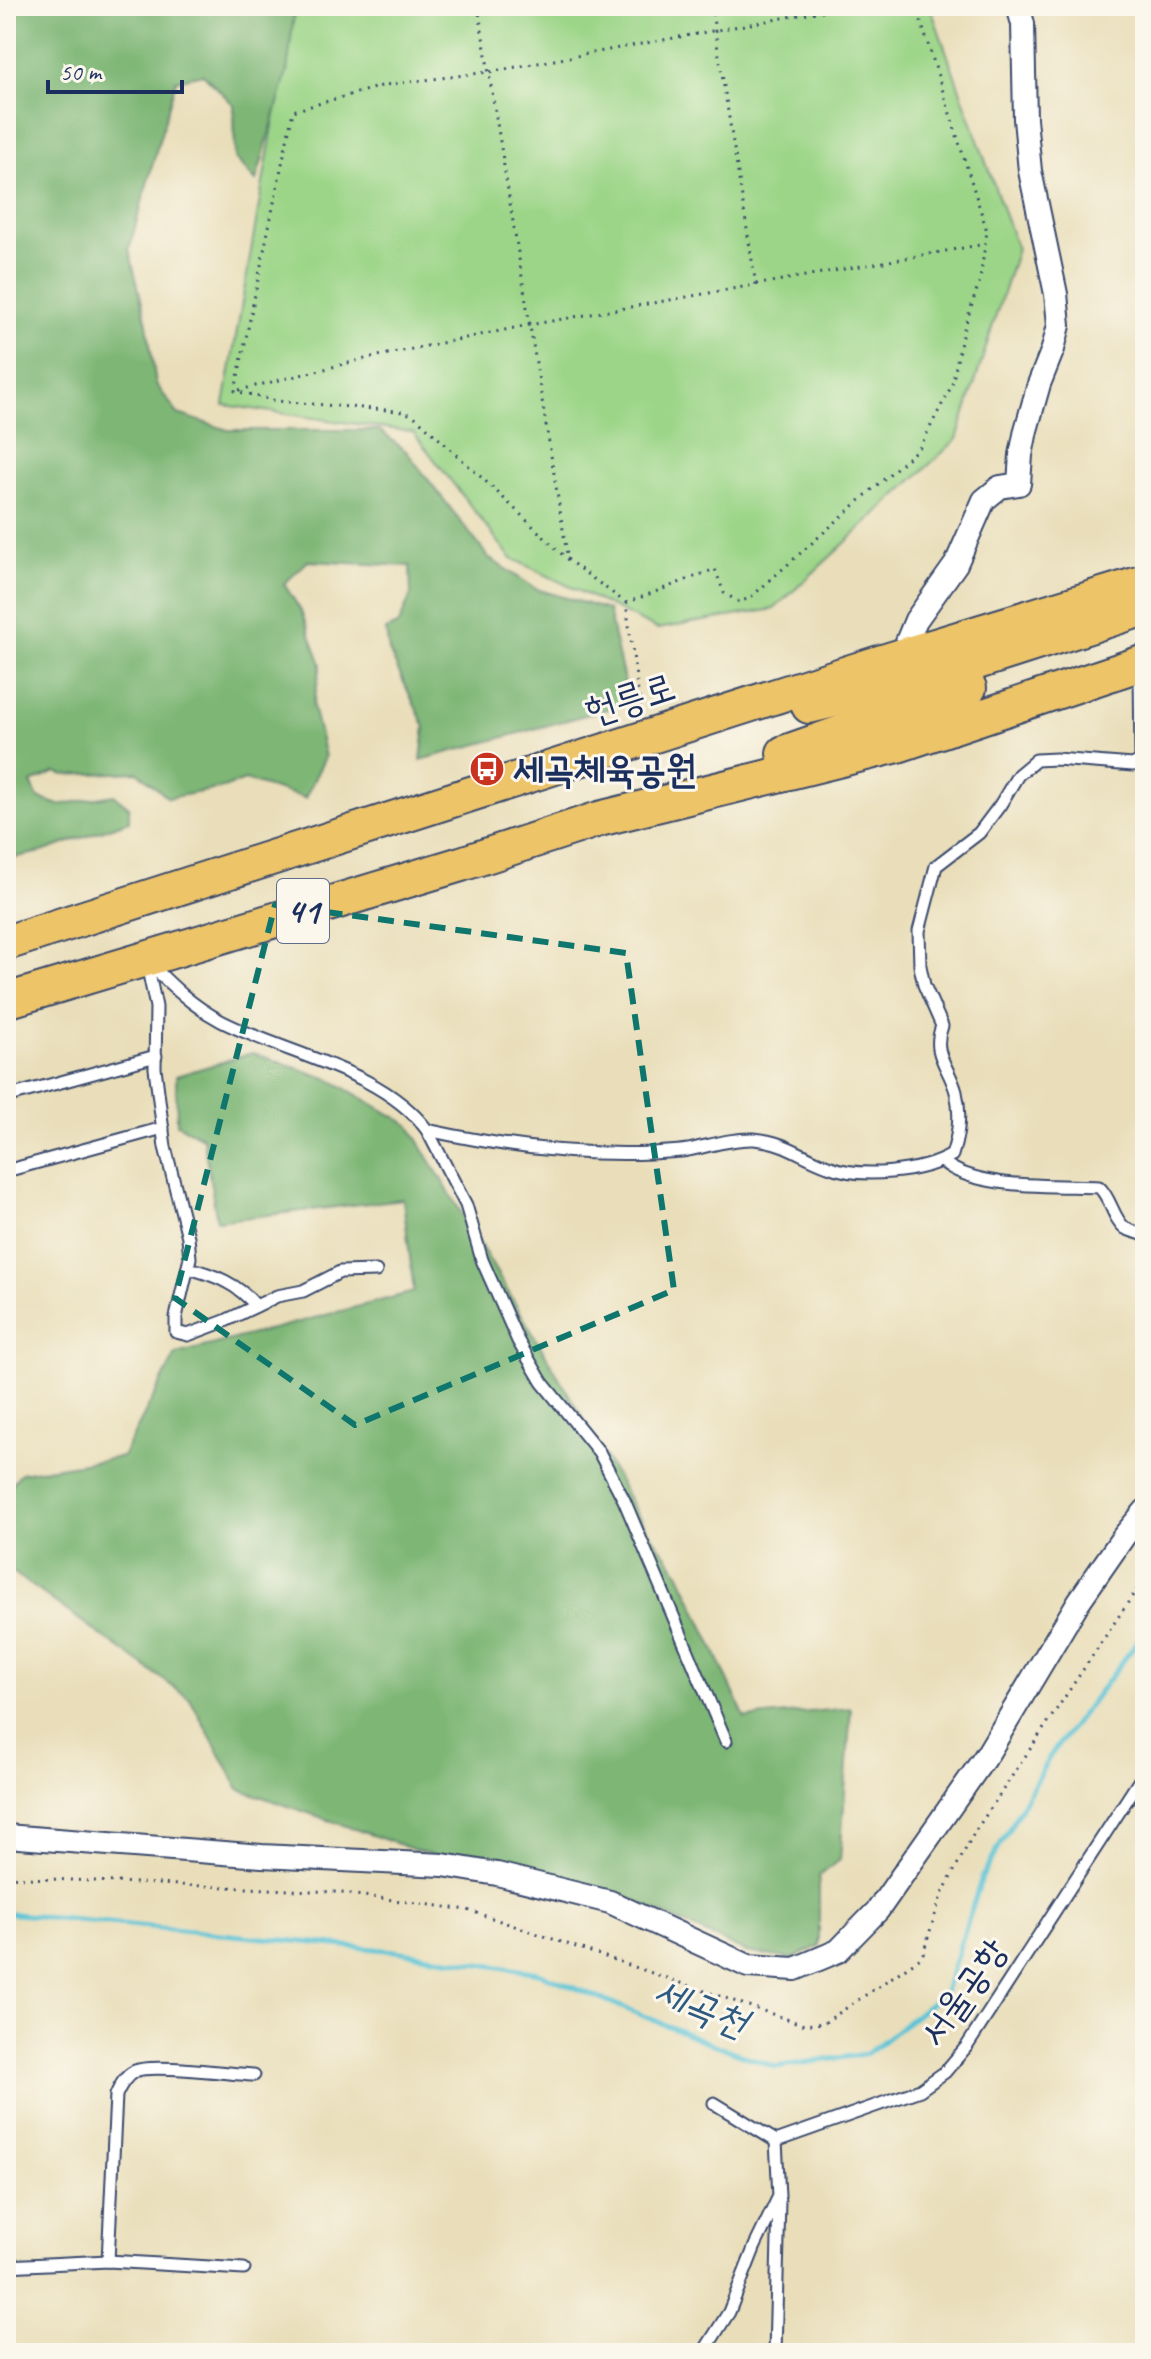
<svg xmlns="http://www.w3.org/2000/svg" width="1151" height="2359" font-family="Caveat,'Poor Story',sans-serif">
  <rect width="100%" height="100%" fill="#fbf7ec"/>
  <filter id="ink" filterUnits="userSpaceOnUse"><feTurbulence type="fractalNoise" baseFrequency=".0125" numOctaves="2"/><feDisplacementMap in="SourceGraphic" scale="16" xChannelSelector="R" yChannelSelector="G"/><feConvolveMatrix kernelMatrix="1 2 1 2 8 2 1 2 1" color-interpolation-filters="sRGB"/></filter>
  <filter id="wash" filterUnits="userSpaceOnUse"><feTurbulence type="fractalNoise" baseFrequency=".006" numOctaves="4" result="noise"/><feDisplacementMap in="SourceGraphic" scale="32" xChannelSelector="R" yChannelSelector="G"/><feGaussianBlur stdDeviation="1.8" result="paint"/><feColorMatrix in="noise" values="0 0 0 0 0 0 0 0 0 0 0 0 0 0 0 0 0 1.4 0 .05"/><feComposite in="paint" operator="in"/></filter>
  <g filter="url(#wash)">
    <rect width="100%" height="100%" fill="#e9deb9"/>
    <polygon fill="#9cd588" stroke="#5c8273" stroke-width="2" points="294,6 930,6 1017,249 957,439 774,609 657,629 511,558 413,432 224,405"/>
    <g fill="#7db674" stroke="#4c7269" stroke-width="2">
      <polygon points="6,6 295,6 287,72 256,181 235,158 234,105 203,74 176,80 129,249 147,324 156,384 178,414 228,430 379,430 406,451 489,558 536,589 608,610 629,703 421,760 425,727 389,651 386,630 399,624 411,594 410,566 308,561 284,584 301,611 321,664 313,706 325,757 305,798 245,780 223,788 168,798 138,772 64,775 56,772 31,783 38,798 59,805 114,795 129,807 129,821 42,852 6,859"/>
      <polygon points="252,1053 329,1079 409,1125 576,1406 642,1522 680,1574 745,1718 851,1708 840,1860 819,1876 819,1946 792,1959 746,1952 610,1890 418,1851 239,1789 190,1699 6,1567 6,1491 21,1473 122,1457 176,1354 414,1292 403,1199 217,1221 203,1138 177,1124 176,1076"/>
    </g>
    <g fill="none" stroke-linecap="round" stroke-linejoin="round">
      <polyline stroke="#5ac3d6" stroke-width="5" points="6,1913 396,1951 539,1973 707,2042 775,2067 867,2054 945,1992 982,1877 1050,1756 1145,1632"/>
    </g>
  </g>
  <g filter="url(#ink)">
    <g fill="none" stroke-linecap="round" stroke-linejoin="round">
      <defs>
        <g id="service">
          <path d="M149 963C172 986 191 1005 221 1021 287 1055 381 1069 427 1130L466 1205 482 1260 518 1341 542 1382 599 1452 624 1500 726 1741"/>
          <polyline points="147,964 156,1007 155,1068 165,1147 188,1237 190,1258 176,1317 176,1332 188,1335 225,1321 277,1296 303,1291 340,1272 376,1271"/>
          <polyline points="6,1097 156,1056"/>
          <path d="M427 1130C500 1146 577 1156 651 1153 664 1152 676 1152 688 1150 709 1146 732 1138 754 1139 787 1142 800 1156 828 1166 860 1179 922 1173 952 1155 959 1134 961 1113 956 1092 949 1066 931 1054 942 1026L924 985 920 966 919 931 936 866 979 833 1000 805 1018 775 1036 760 1056 759 1133 765 1141 760 1140 670"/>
          <path d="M942 1161C974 1190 1056 1185 1099 1187 1111 1198 1113 1219 1125 1228 1131 1231 1139 1233 1145 1235"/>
          <polyline points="6,1171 163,1128"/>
          <path d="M188 1268C215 1275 238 1284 256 1306"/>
          <polyline points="714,2103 776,2141 920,2090 945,2072 967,2046 1145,1772"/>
          <path d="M108 2261 116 2095C120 2086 125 2076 135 2071 151 2063 231 2074 254 2075"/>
          <polyline points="6,2266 108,2261 244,2269"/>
          <polyline points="703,2353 729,2312 755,2246 779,2196 776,2141"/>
          <polyline points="775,2353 779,2201"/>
        </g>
        <g id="minor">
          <polyline points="901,656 916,620 956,564 984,500 1000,487 1019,484 1021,455 1026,430 1039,384 1053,349 1059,325 1056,294 1030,171 1025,119 1023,24 1018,6"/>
          <polyline points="6,1836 262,1856 443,1865 497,1874 610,1902 748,1966 795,1969 838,1951 878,1910 988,1753 1079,1601 1124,1536 1145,1511"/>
        </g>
        <g id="primary">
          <polyline points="809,706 937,675 1145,608"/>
          <polyline points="784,753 969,688"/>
          <polyline points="6,943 876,664 1145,582"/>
          <polyline points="6,1001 461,864 599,819 898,745 1145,662"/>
        </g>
      </defs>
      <use href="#service" stroke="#3a496c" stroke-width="15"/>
      <use href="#minor" stroke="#3a496c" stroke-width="26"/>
      <use href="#primary" stroke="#3a496c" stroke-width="38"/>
      <g stroke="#3a496c" stroke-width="3" stroke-dasharray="2 6" stroke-linecap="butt">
        <polyline points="478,6 568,560 626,603 641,714"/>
        <polyline points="711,6 756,285"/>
        <polyline points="239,390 373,357 529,325 985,244"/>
        <polyline points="568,560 493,488 413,415 398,411 277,401 235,391 293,111 385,85 489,72 848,6"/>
        <polyline points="626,603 715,569 724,593 739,602 750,598 920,447 952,385 963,332 980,280 987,231 916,6"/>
        <polyline points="6,1877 334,1892 468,1910 804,2025 824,2023 922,1957 941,1896 974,1833 1145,1577"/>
      </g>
      <use href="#service" stroke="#fff" stroke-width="11"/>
      <use href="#minor" stroke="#fff" stroke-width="22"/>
      <use href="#primary" stroke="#eec469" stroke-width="34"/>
    </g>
  </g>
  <path fill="none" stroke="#0f766e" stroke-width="6" stroke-dasharray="16 10" stroke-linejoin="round" d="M275 905 626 953 674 1290 355 1425 175 1298Z"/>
  <defs>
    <symbol id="bus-disc" viewBox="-11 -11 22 22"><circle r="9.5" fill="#c8321e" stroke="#fbf7ec"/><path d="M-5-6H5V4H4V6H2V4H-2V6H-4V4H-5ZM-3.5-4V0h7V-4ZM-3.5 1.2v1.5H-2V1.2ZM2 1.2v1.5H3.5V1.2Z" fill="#fff"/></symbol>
  </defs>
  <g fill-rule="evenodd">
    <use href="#bus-disc" x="467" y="749" width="40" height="40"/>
  </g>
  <g text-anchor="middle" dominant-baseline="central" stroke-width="6" stroke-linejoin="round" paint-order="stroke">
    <rect fill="#fbf7ec" stroke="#5e6b89" stroke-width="2" x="277" y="879" width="52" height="64" rx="6"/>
    <g font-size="36" font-weight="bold" fill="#1b2f5e">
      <text x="303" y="911">41</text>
    </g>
    <g font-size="38" fill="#1b2f5e" stroke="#fbf7ec">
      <text transform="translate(630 699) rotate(-18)">헌릉로</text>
      <text transform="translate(963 1992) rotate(-55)">서울공항</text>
    </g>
    <g font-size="38" font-weight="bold" fill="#1b2f5e" stroke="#fbf7ec" text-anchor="start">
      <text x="513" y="769">세곡체육공원</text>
    </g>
    <g font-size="40" font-style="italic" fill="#2e5b82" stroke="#fbf7ec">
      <text transform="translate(701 2007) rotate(22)">세곡천</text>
    </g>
  </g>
  <rect width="1151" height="2359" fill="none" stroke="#fbf7ec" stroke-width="32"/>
  <path d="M48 80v12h134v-12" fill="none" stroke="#1b2f5e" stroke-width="4"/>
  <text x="60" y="80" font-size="24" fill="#1b2f5e" stroke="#fbf7ec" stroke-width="6" paint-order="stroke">50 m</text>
</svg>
